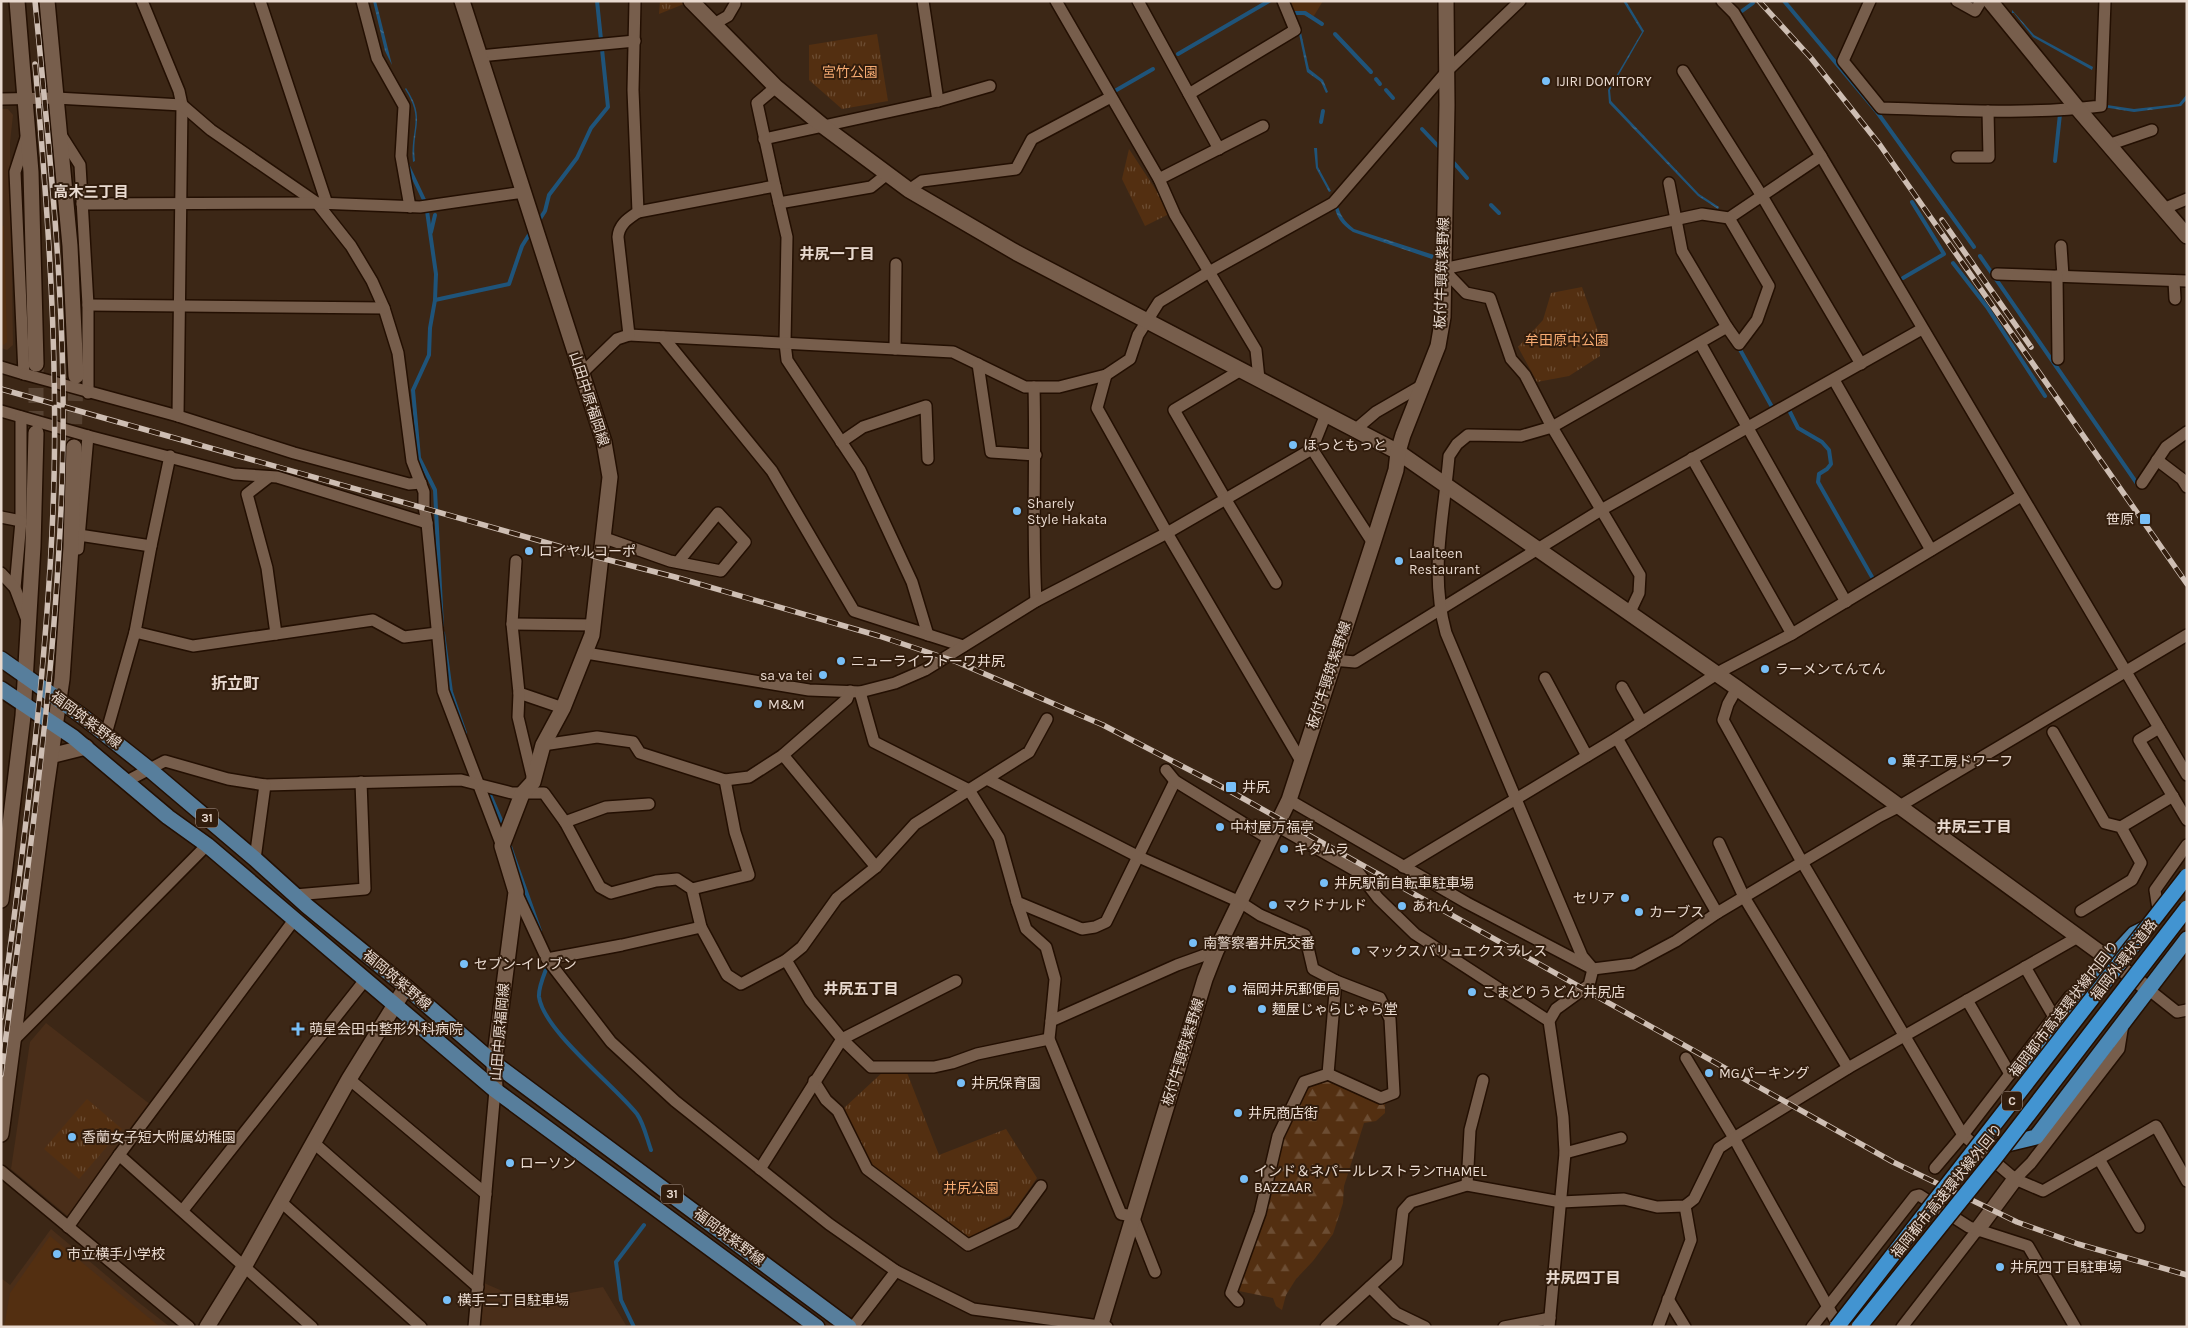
<svg xmlns="http://www.w3.org/2000/svg" width="2188" height="1328" font-family="Karla,'Noto Sans JP',sans-serif">
  <defs>
    <pattern id="forest-firs" width="22" height="20" patternUnits="userSpaceOnUse" patternTransform="scale(1.25)"><rect width="22" height="20" fill="#532f11"/><path d="M5 1l3.5 6h-7zM16 11l3.5 6h-7z" fill="#6c4d33"/></pattern>
    <pattern id="park-tufts" width="24" height="20" patternUnits="userSpaceOnUse" patternTransform="scale(1.25)"><rect width="24" height="20" fill="#532f11"/><path d="M3 7l-1-3M5 7V3M7 7l1-3M15 17l-1-3M17 17v-4M19 17l1-3" fill="none" stroke="#6c4d33"/></pattern>
    <pattern id="water-ripples" width="26" height="14" patternUnits="userSpaceOnUse" patternTransform="scale(1.25)"><rect width="26" height="14" fill="#1f547a"/><path d="M2 4q2-2 4 0t4 0M15 11q2-2 4 0t4 0" fill="none" stroke="#406c8c"/></pattern>
  </defs>
  <rect width="100%" height="100%" fill="#3c2716"/>
  <g fill="#4a2e19">
    <polygon points="1,109 8,109 13,115 10,143 13,345 7,350 1,348"/>
    <polygon points="46,1023 151,1105 69,1217 11,1169 30,1042"/>
    <polygon points="51,1229 138,1302 170,1327 1,1327 1,1278 10,1285"/>
    <polygon points="484,1283 526,1301 603,1287 627,1327 481,1327"/>
  </g>
  <g fill="#532f11">
    <polygon points="1290,1 1323,1 1312,19 1295,12"/>
    <polygon points="1,225 4,226 7,342 4,345 1,344"/>
    <polygon points="50,1236 160,1327 4,1327 10,1293"/>
  </g>
  <path fill="url(#forest-firs)" d="M1329 1079 1373 1097 1385 1104V1113L1376 1121 1364 1123 1344 1186 1343 1203 1333 1234 1313 1261 1296 1279 1286 1295 1282 1310 1276 1306 1273 1298 1239 1291 1237 1285 1248 1266 1254 1246 1280 1144C1285 1138 1285 1132 1287 1126 1297 1100 1301 1087 1329 1079Z"/>
  <g fill="url(#park-tufts)">
    <polygon points="660,1 680,1 684,4 659,14"/>
    <polygon points="877,34 888,101 842,109 809,80 809,45"/>
    <polygon points="1129,149 1171,213 1145,226 1122,179"/>
    <polygon points="1582,287 1599,334 1600,356 1569,376 1537,382 1518,347 1543,320 1551,293"/>
    <polygon points="885,1070 906,1070 939,1155 1006,1129 1037,1178 1011,1215 967,1239 868,1163 843,1109"/>
    <polygon points="87,1099 122,1129 79,1179 44,1149"/>
  </g>
  <g fill="url(#water-ripples)">
    <polygon points="373,1 376,1 392,65 385,51"/>
    <polygon points="1623,1 1626,1 1644,31 1610,90 1611,101 1699,194 1719,207 1718,209 1698,196 1609,103 1608,90 1642,32"/>
    <polygon points="2012,10 2034,35 2093,67 2092,70 2033,37 2014,13 2012,13"/>
    <polygon points="1300,28 1309,69 1323,80 1328,92 1326,93 1321,82 1307,72 1298,29"/>
    <path d="M406 88C427 120 411 128 415 161L413 162C410 129 425 120 405 89Z"/>
    <polygon points="2187,94 2187,99 2181,106 2134,112 2103,107 2107,105 2134,109 2179,104"/>
    <polygon points="1314,148 1317,148 1318,167 1331,191 1329,192 1316,168"/>
    <path d="M1334 203H1337C1340 215 1344 221 1354 229L1434 255 1432 259 1353 232C1341 224 1336 217 1334 203Z"/>
  </g>
  <g fill="none" stroke-linecap="round" stroke-linejoin="round">
    <g stroke="#1f547a" stroke-width="4">
      <polyline points="1784,1 1877,112 1974,247"/>
      <polyline points="1742,11 1753,3"/>
      <polyline points="1293,13 1305,13 1322,24"/>
      <polyline points="1335,34 1371,72"/>
      <polyline points="1178,54 1269,1"/>
      <polyline points="1376,79 1380,84"/>
      <polyline points="1386,90 1393,98"/>
      <polyline points="1113,92 1153,69"/>
      <polyline points="1321,122 1323,111"/>
      <polyline points="1422,129 1438,146"/>
      <polyline points="2055,161 2060,114"/>
      <polyline points="1454,163 1467,178"/>
      <polyline points="407,164 426,204 436,274 435,300 430,328 429,355 413,390 419,458 435,490 442,626"/>
      <polyline points="1491,205 1499,213"/>
      <polyline points="538,222 545,211 549,195 577,158 591,128 608,107 597,1"/>
      <polyline points="431,232 435,215"/>
      <polyline points="1980,256 2138,485"/>
      <polyline points="1953,263 1987,307 2045,396"/>
      <polyline points="1903,278 1944,254 1912,202"/>
      <polyline points="435,300 509,284 522,246 532,230"/>
      <polyline points="1738,346 1772,407"/>
      <polyline points="1788,408 1798,428 1822,442 1829,450 1831,464 1827,469 1819,474 1818,482 1872,577"/>
      <polyline points="443,633 451,692 465,733"/>
      <polyline points="488,790 504,827"/>
      <polyline points="508,841 540,931"/>
      <path d="M548 964C545 973 538 987 539 997 544 1031 613 1084 637 1114 644 1124 647 1139 651 1150"/>
      <polyline points="634,1327 621,1300 616,1262 644,1225"/>
    </g>
    <g stroke="#564232" stroke-width="15" stroke-dasharray="15 8" stroke-linecap="butt">
      <polyline points="36,365 36,433"/>
      <polyline points="74,447 76,376"/>
    </g>
    <defs>
      <g id="minor">
        <polyline points="142,1 179,91 182,105 178,416 294,453 409,484 421,483"/>
        <polyline points="260,1 327,204"/>
        <polyline points="362,1 377,58 404,106 401,156 410,207"/>
        <polyline points="923,1 938,101"/>
        <polyline points="1056,1 1159,179 1175,215 1256,350 1259,379"/>
        <polyline points="1138,1 1219,149"/>
        <polyline points="1722,1 1734,13 1821,156 2187,775"/>
        <path d="M1870 1 1843 61 1881 108C1954 110 2028 115 2101 106L2105 1"/>
        <polyline points="1957,1 1975,11 1981,1"/>
        <polyline points="714,24 728,16 735,4 735,1"/>
        <polyline points="480,56 635,41"/>
        <polyline points="1683,71 1762,196 1861,364"/>
        <polyline points="1189,94 1295,30 1283,1"/>
        <polyline points="1,99 56,98 182,105 211,130 317,203 351,246 372,281 384,308 398,353 412,461 424,492 424,507 427,523 443,691 502,846"/>
        <polyline points="61,135 80,165 88,305 88,393"/>
        <polyline points="764,139 938,101 990,86"/>
        <polyline points="2108,145 2152,130"/>
        <polyline points="1957,157 1989,157 1988,111"/>
        <polyline points="1159,179 1263,126"/>
        <polyline points="1669,183 1682,251 1727,327"/>
        <polyline points="775,186 757,103 776,87"/>
        <polyline points="909,190 922,181 1016,169 1032,139 1111,97"/>
        <polyline points="779,203 871,187 886,175"/>
        <polyline points="82,204 317,203 420,207 524,192"/>
        <polyline points="2163,209 2187,199"/>
        <polyline points="638,212 775,186 787,237 785,343 787,360 860,470 912,582 928,635"/>
        <polyline points="2061,246 2063,276"/>
        <polyline points="1997,274 2187,281"/>
        <polyline points="2057,276 2058,359"/>
        <polyline points="2174,281 2175,299"/>
        <polyline points="88,305 384,308"/>
        <polyline points="629,335 953,352 1025,387 1059,387 1106,375 1130,359 1138,335 1159,302 1209,272 1333,203 1447,71 1520,1"/>
        <polyline points="663,337 772,471 854,611 963,646"/>
        <polyline points="1700,343 1846,602"/>
        <polyline points="895,349 896,264"/>
        <polyline points="978,364 991,452 1036,455"/>
        <polyline points="1,367 24,374 15,172 26,138"/>
        <polyline points="1241,370 1174,410 1226,500 1276,583"/>
        <polyline points="24,374 178,416"/>
        <path d="M581 374 617 339 629 335 618 237C619 224 628 219 638 212L633 90 635 1"/>
        <polyline points="1106,375 1097,408 1167,533 1301,761"/>
        <polyline points="1834,380 1931,550"/>
        <path d="M1034 387C1036 459 1032 530 1036 601"/>
        <polyline points="1,411 88,436 234,474 277,477 427,523"/>
        <polyline points="21,417 21,521 15,588 27,620"/>
        <polyline points="1356,429 1376,412 1421,386"/>
        <polyline points="841,442 863,427 926,406 928,459"/>
        <polyline points="1312,449 1373,543"/>
        <polyline points="1692,458 1792,634"/>
        <polyline points="2157,460 2182,479 2187,487"/>
        <polyline points="269,477 247,494 267,568 276,634"/>
        <polyline points="2142,483 2166,447 2187,432"/>
        <polyline points="1,517 21,521"/>
        <polyline points="79,535 151,546"/>
        <polyline points="602,537 670,561 721,571 745,542 718,513 678,562"/>
        <polyline points="78,549 88,436"/>
        <polyline points="516,561 512,624 519,693 563,708"/>
        <polyline points="1,573 15,588"/>
        <polyline points="1630,612 1639,593 1640,575 1552,427 1525,375 1511,359 1490,298 1466,293 1443,269 1702,214 1729,218 1821,156"/>
        <polyline points="512,624 594,625"/>
        <polyline points="135,632 193,646 373,620 404,637 437,633"/>
        <polyline points="586,653 809,690 860,692 895,683 925,670 1036,601 1167,533 1312,449 1326,414"/>
        <polyline points="1333,660 1355,662 1601,510 1922,329"/>
        <polyline points="1545,678 1587,756"/>
        <polyline points="1622,687 1642,722"/>
        <polyline points="1737,688 1728,704 1723,720 1802,862 1963,1135 2015,1179 2043,1191 2156,1126 2187,1181"/>
        <polyline points="860,692 874,742 969,790 999,838 1017,902 1082,929 1095,927 1106,922 1175,781"/>
        <polyline points="519,693 518,717 533,780"/>
        <polyline points="2159,728 2139,740 2187,820"/>
        <polyline points="2053,732 2105,823 2121,827 2141,863 2132,880 2081,911"/>
        <polyline points="106,734 135,632 151,546 170,456"/>
        <polyline points="1617,738 1717,913"/>
        <polyline points="543,745 597,737 633,742 640,753 725,780 749,777 783,755 847,699 850,691"/>
        <polyline points="783,755 876,867"/>
        <polyline points="1166,770 1175,781 1271,840"/>
        <polyline points="987,779 1139,857 1240,902 1260,915 1305,935 1313,969 1336,981 1380,998 1390,1019 1394,1093 1381,1098 1328,1074"/>
        <polyline points="127,781 165,761 228,779 265,785 461,780 512,793 544,793 565,822 600,887 611,893 656,881 677,879 692,889 701,927 727,975 741,984 786,960 802,947 837,898 876,867 915,824 1029,752 1047,719"/>
        <polyline points="1289,800 1467,903 1593,969 1633,964 1676,941 1717,913 1880,816 1898,807 2187,635"/>
        <polyline points="565,822 606,807 649,804"/>
        <polyline points="1277,826 1358,872 1378,898 1415,934 1549,1021"/>
        <polyline points="2121,827 2173,796"/>
        <polyline points="1719,843 1744,897 1848,1068"/>
        <polyline points="255,859 265,785"/>
        <polyline points="1403,867 1617,738 1723,670 1792,634 2021,496"/>
        <polyline points="692,889 749,875 735,832 725,780"/>
        <polyline points="516,892 547,959 611,1042 675,1101 829,1224 896,1271 973,1309 1107,1327"/>
        <polyline points="295,895 365,889 361,782"/>
        <polyline points="1017,902 1026,929 1046,947 1055,979 1051,1021"/>
        <polyline points="2159,916 2155,890 2187,845"/>
        <polyline points="294,920 119,1155 312,1327"/>
        <polyline points="547,959 622,945 701,927"/>
        <polyline points="786,960 810,1000 842,1039 871,1067 934,1067 952,1063 977,1054 1049,1039"/>
        <polyline points="2025,967 2054,1017"/>
        <polyline points="2148,989 2177,1012 2187,1010"/>
        <polyline points="1967,1000 2010,1074"/>
        <polyline points="1,1053 207,845"/>
        <polyline points="349,1079 486,1194"/>
        <polyline points="814,1081 826,1100 838,1111 867,1169 968,1245 1014,1223 1041,1186"/>
        <polyline points="314,1143 478,1287"/>
        <polyline points="1565,1153 1621,1138"/>
        <polyline points="2099,1159 2139,1227"/>
        <polyline points="1935,1168 1963,1135 2070,996 2083,996"/>
        <polyline points="760,1169 842,1039 956,981"/>
        <polyline points="1,1171 189,1327"/>
        <polyline points="2015,1179 2031,1163 2119,1049 2123,1024"/>
        <polyline points="1467,1185 1470,1130 1483,1080"/>
        <polyline points="280,1201 421,1327"/>
        <polyline points="183,1210 365,980"/>
        <polyline points="68,1227 119,1155"/>
        <polyline points="1155,1272 1133,1216 1121,1214 1049,1039 1051,1021 1177,965 1216,951"/>
        <polyline points="1370,1287 1396,1313 1425,1327"/>
        <polyline points="1668,1299 1685,1327"/>
        <polyline points="1238,1301 1231,1293 1260,1213 1278,1136 1304,1082 1328,1074 1336,981"/>
        <polyline points="474,1327 495,1090"/>
        <polyline points="853,1327 896,1271"/>
        <polyline points="1326,1327 1397,1262 1403,1211 1411,1202 1467,1185 1561,1202 1624,1199 1657,1207 1685,1206 1694,1199 1719,1148 1734,1138 1686,1058"/>
        <polyline points="1504,1327 1550,1318"/>
        <path d="M1549 1327 1565 1153 1563 1117 1549 1021 1556 1009 1589 985 1593 969 1582 956 1446 633C1429 572 1444 517 1449 456L1457 444 1468 435 1521 436 1552 427 1727 327 1739 344 1757 320 1769 286 1729 218"/>
        <polyline points="1658,1327 1691,1240 1685,1206"/>
        <polyline points="1812,1327 1915,1196 1919,1195 1969,1227 2028,1246 2075,1327"/>
        <polyline points="1839,1327 1734,1138 1848,1068 2078,937"/>
        <polyline points="1902,1327 1978,1229"/>
      </g>
      <g id="tertiary">
        <polyline points="17,1 31,172 36,364"/>
        <polyline points="47,1 70,246 76,376"/>
        <polyline points="691,1 776,87 823,126 909,190 1017,253 1398,452 1737,688 2110,960 2148,989"/>
        <polyline points="1990,1 2078,109 2187,236"/>
        <polyline points="50,756 86,747"/>
        <polyline points="1,900 23,716 33,546 36,433"/>
        <polyline points="1,1134 46,789 62,679 71,547 74,447"/>
        <polyline points="1978,1229 2015,1179"/>
      </g>
      <g id="secondary">
        <polyline points="462,1 604,442 610,477 592,635 563,708 543,745 533,782 522,794 502,846 516,892 494,1063 495,1090"/>
        <polyline points="207,1327 244,1267 349,1079 406,987"/>
        <polyline points="1100,1327 1205,979 1216,951 1289,800 1373,543 1396,470 1398,452 1403,435 1438,346 1443,317 1447,105 1446,1"/>
      </g>
      <g id="primary">
        <polyline points="1,659 82,716 149,769 255,859 307,906 406,987 494,1063 849,1327"/>
        <polyline points="1,689 73,737 168,817 207,845 495,1090 817,1327"/>
      </g>
      <g id="trunk">
        <polyline points="2028,1078 2035,1058 2110,960 2134,934 2144,929"/>
        <polyline points="2003,1145 2036,1137 2187,939"/>
      </g>
    </defs>
    <use href="#minor" stroke="#230f02" stroke-width="14"/>
    <use href="#tertiary" stroke="#230f02" stroke-width="18"/>
    <use href="#secondary" stroke="#230f02" stroke-width="18"/>
    <use href="#primary" stroke="#230f02" stroke-width="18"/>
    <use href="#trunk" stroke="#230f02" stroke-width="18"/>
    <use href="#minor" stroke="#775e4c" stroke-width="11"/>
    <use href="#tertiary" stroke="#775e4c" stroke-width="15"/>
    <use href="#secondary" stroke="#775e4c" stroke-width="15"/>
    <use href="#primary" stroke="#577e9c" stroke-width="15"/>
    <use href="#trunk" stroke="#4c89b6" stroke-width="15"/>
    <defs>
      <g id="rail">
        <polyline points="1759,1 1811,58 1880,145 2187,584"/>
        <polyline points="1942,220 2031,347"/>
        <polyline points="1,389 601,558 675,577 879,636 957,662 1103,725 1228,790 1893,1162 2017,1222 2078,1244 2187,1275"/>
        <path d="M1 1018C23 849 46 680 53 510 59 361 48 212 35 64"/>
        <path d="M1 1075C28 864 60 653 63 439 65 293 49 147 35 1"/>
      </g>
    </defs>
    <use href="#rail" stroke="#cebeb3" stroke-width="5.5"/>
    <use href="#rail" stroke="#321d0d" stroke-width="4" stroke-dasharray="11" stroke-linecap="butt"/>
    <defs>
      <g id="motorway-bridge">
        <polyline points="1837,1327 2187,876"/>
        <polyline points="1859,1327 1994,1159 2187,908"/>
      </g>
    </defs>
    <use href="#motorway-bridge" stroke="#230f02" stroke-width="18" stroke-linecap="butt"/>
    <use href="#motorway-bridge" stroke="#4294d1" stroke-width="15"/>
  </g>
  <g fill="#78bff7" stroke="#321d0d" stroke-width="2">
    <circle cx="1546" cy="81" r="5"/>
    <circle cx="1293" cy="445" r="5"/>
    <circle cx="1017" cy="511" r="5"/>
    <rect x="2139" y="513" width="12" height="12" rx="2.5"/>
    <circle cx="529" cy="551" r="5"/>
    <circle cx="1399" cy="561" r="5"/>
    <circle cx="841" cy="661" r="5"/>
    <circle cx="1765" cy="669" r="5"/>
    <circle cx="823" cy="675" r="5"/>
    <circle cx="758" cy="704" r="5"/>
    <circle cx="1892" cy="761" r="5"/>
    <rect x="1225" y="781" width="12" height="12" rx="2.5"/>
    <circle cx="1220" cy="827" r="5"/>
    <circle cx="1284" cy="849" r="5"/>
    <circle cx="1324" cy="883" r="5"/>
    <circle cx="1625" cy="898" r="5"/>
    <circle cx="1273" cy="905" r="5"/>
    <circle cx="1402" cy="906" r="5"/>
    <circle cx="1639" cy="912" r="5"/>
    <circle cx="1193" cy="943" r="5"/>
    <circle cx="1356" cy="951" r="5"/>
    <circle cx="464" cy="964" r="5"/>
    <circle cx="1232" cy="989" r="5"/>
    <circle cx="1472" cy="992" r="5"/>
    <circle cx="1262" cy="1009" r="5"/>
    <path d="M295.5 1021.5h5v5h5v5h-5v5h-5v-5h-5v-5h5z"/>
    <circle cx="1709" cy="1073" r="5"/>
    <circle cx="961" cy="1083" r="5"/>
    <circle cx="1238" cy="1113" r="5"/>
    <circle cx="72" cy="1137" r="5"/>
    <circle cx="510" cy="1163" r="5"/>
    <circle cx="1244" cy="1179" r="5"/>
    <circle cx="57" cy="1254" r="5"/>
    <circle cx="2000" cy="1267" r="5"/>
    <circle cx="447" cy="1300" r="5"/>
  </g>
  <g text-anchor="middle" dominant-baseline="central" stroke-width="4" stroke-linejoin="round" paint-order="stroke">
    <g fill="#321d0d" stroke="#b2a196" stroke-width="1">
      <rect x="196" y="808.5" width="22" height="19" rx="4"/>
      <rect x="2002" y="1091.5" width="20" height="19" rx="4"/>
      <rect x="661" y="1184.5" width="22" height="19" rx="4"/>
    </g>
    <g font-size="12" font-weight="bold" fill="#e9dad0">
      <text x="207" y="818">31</text>
      <text x="2012" y="1101">C</text>
      <text x="672" y="1194">31</text>
    </g>
    <g font-size="14" fill="#f6ab72" stroke="#321d0d">
      <text x="850" y="72">宮竹公園</text>
      <text x="1567" y="340">牟田原中公園</text>
      <text x="971" y="1188">井尻公園</text>
    </g>
    <g font-size="14" fill="#e9dad0" stroke="#321d0d" text-anchor="start">
      <text x="1556" y="81">IJIRI DOMITORY</text>
      <text x="1303" y="445">ほっともっと</text>
      <text x="1027" y="503">Sharely<tspan x="1027" dy="16">Style Hakata</tspan></text>
      <text x="2134" y="519" text-anchor="end">笹原</text>
      <text x="539" y="551">ロイヤルコーポ</text>
      <text x="1409" y="553">Laalteen<tspan x="1409" dy="16">Restaurant</tspan></text>
      <text x="851" y="661">ニューライフトーワ井尻</text>
      <text x="1775" y="669">ラーメンてんてん</text>
      <text x="813" y="675" text-anchor="end">sa va tei</text>
      <text x="768" y="704">M&amp;M</text>
      <text x="1902" y="761">菓子工房ドワーフ</text>
      <text x="1242" y="787">井尻</text>
      <text x="1230" y="827">中村屋万福亭</text>
      <text x="1294" y="849">キタムラ</text>
      <text x="1334" y="883">井尻駅前自転車駐車場</text>
      <text x="1615" y="898" text-anchor="end">セリア</text>
      <text x="1283" y="905">マクドナルド</text>
      <text x="1412" y="906">あれん</text>
      <text x="1649" y="912">カーブス</text>
      <text x="1203" y="943">南警察署井尻交番</text>
      <text x="1366" y="951">マックスバリュエクスプレス</text>
      <text x="474" y="964">セブン-イレブン</text>
      <text x="1242" y="989">福岡井尻郵便局</text>
      <text x="1482" y="992">こまどりうどん 井尻店</text>
      <text x="1272" y="1009">麺屋じゃらじゃら堂</text>
      <text x="309" y="1029">萌星会田中整形外科病院</text>
      <text x="1719" y="1073">MGパーキング</text>
      <text x="971" y="1083">井尻保育園</text>
      <text x="1248" y="1113">井尻商店街</text>
      <text x="82" y="1137">香蘭女子短大附属幼稚園</text>
      <text x="520" y="1163">ローソン</text>
      <text x="1254" y="1171">インド＆ネパールレストランTHAMEL<tspan x="1254" dy="16">BAZZAAR</tspan></text>
      <text x="67" y="1254">市立横手小学校</text>
      <text x="2010" y="1267">井尻四丁目駐車場</text>
      <text x="457" y="1300">横手二丁目駐車場</text>
    </g>
    <g font-size="14" fill="#e9dad0" stroke="#321d0d">
      <text transform="translate(1442 273) rotate(-88)">板付牛頸筑紫野線</text>
      <text transform="translate(589 399) rotate(72)">山田中原福岡線</text>
      <text transform="translate(1329 675) rotate(-72)">板付牛頸筑紫野線</text>
      <text transform="translate(86 720) rotate(37)">福岡筑紫野線</text>
      <text transform="translate(2124 960) rotate(-52)">福岡外環状道路</text>
      <text transform="translate(397 980) rotate(40)">福岡筑紫野線</text>
      <text transform="translate(2064 1009) rotate(-52)">福岡都市高速環状線内回り</text>
      <text transform="translate(500 1032) rotate(-85)">山田中原福岡線</text>
      <text transform="translate(1183 1052) rotate(-73)">板付牛頸筑紫野線</text>
      <text transform="translate(1947 1191) rotate(-51)">福岡都市高速環状線外回り</text>
      <text transform="translate(729 1237) rotate(37)">福岡筑紫野線</text>
    </g>
    <g font-size="15" font-weight="bold" fill="#e9dad0" stroke="#321d0d">
      <text x="91" y="192">高木三丁目</text>
      <text x="837" y="254">井尻一丁目</text>
      <text x="1974" y="827">井尻三丁目</text>
      <text x="861" y="989">井尻五丁目</text>
      <text x="1583" y="1278">井尻四丁目</text>
    </g>
    <g font-size="16" font-weight="bold" fill="#e9dad0" stroke="#321d0d">
      <text x="235" y="683">折立町</text>
    </g>
  </g>
  <rect width="2188" height="1328" fill="none" stroke="#e9dad0" stroke-width="5"/>
</svg>
